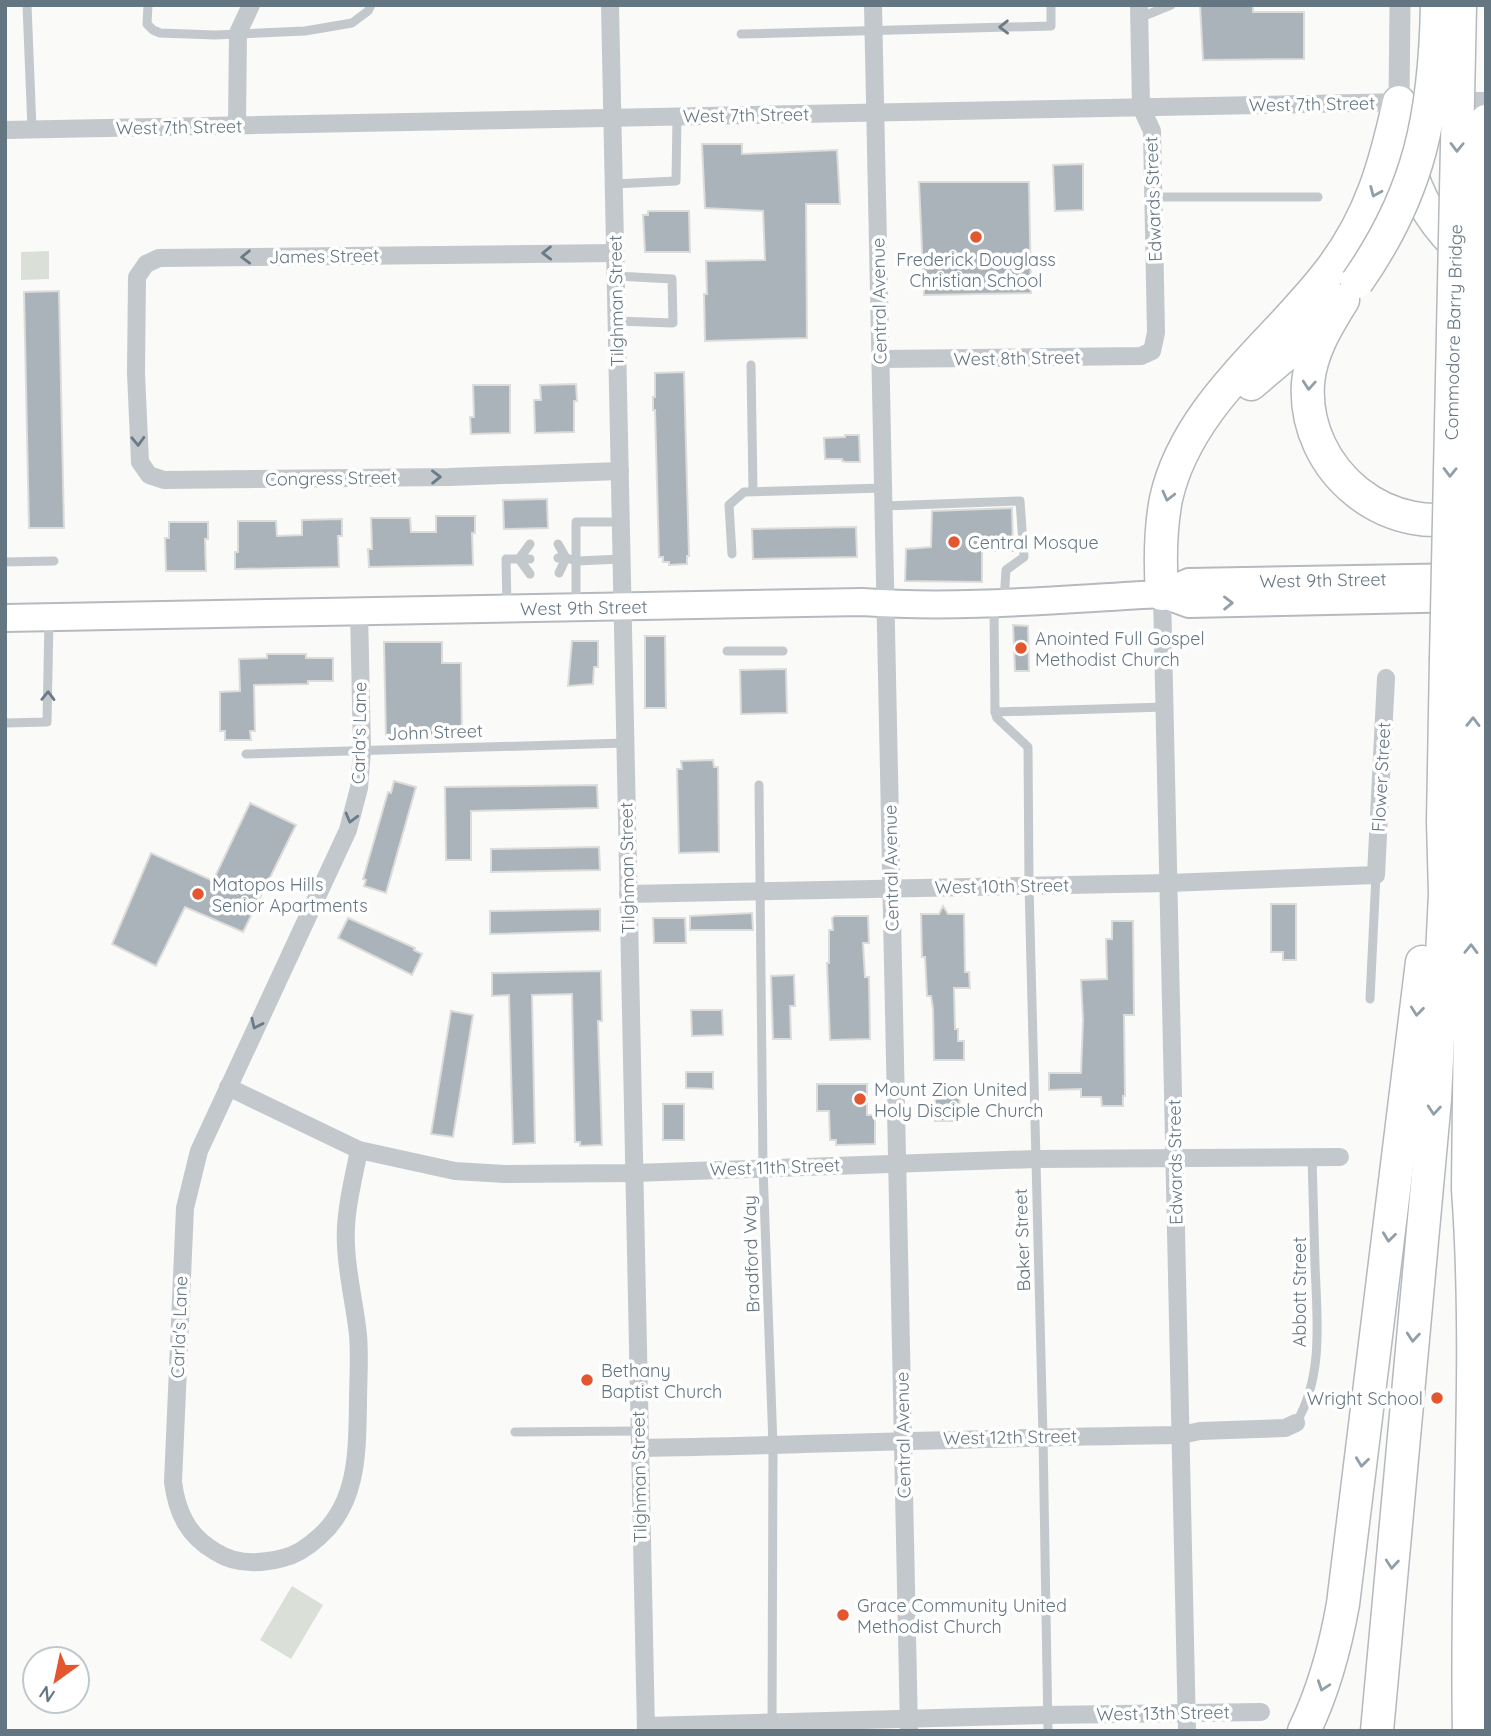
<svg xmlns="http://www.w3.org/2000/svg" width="1491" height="1736" font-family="Quicksand,sans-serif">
  <rect width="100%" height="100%" fill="#fafaf8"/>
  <g fill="#dadfd7">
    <polygon points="49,251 49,279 21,280 21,252"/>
    <polygon points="292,1586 323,1605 291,1659 260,1640"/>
  </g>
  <g fill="#aab3b9" stroke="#dcdcda" stroke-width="2">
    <polygon points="1200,5 1253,5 1253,12 1304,12 1304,59 1203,60"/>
    <polygon points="702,144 742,144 742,154 837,150 840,204 806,204 807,338 705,341 704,294 707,294 706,261 765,260 763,211 705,208"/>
    <polygon points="1083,164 1083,210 1055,211 1053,165"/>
    <polygon points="919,182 1029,182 1031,293 924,295"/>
    <polygon points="648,211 689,211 690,252 645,252 643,215 648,215"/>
    <polygon points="59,291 64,528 29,528 24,292"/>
    <polygon points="684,372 689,556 687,556 687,564 669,565 669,562 663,562 663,557 659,557 655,410 653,410 653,397 655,397 655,373"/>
    <polygon points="576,384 577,401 574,401 574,432 535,433 534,400 541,400 540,385"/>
    <polygon points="473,385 510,385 510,433 471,434 470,417 474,417"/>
    <polygon points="845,435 859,435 860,462 846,462 842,461 842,459 825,459 824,438 845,437"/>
    <polygon points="547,499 548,528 504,529 503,500"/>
    <polygon points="1012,508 1013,551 982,551 982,582 905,581 906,549 931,547 932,511"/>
    <polygon points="436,516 475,516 475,533 472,533 473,565 369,567 368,549 372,549 371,518 410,518 411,532 436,532"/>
    <polygon points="342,519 342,536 338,536 339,567 235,569 235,552 238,552 238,521 276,521 277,536 302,535 302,520"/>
    <polygon points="169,522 208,522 208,539 205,539 206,571 166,571 165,538 169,538"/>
    <polygon points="856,527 857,557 753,559 752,529"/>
    <polygon points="1013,625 1028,626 1029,671 1015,671"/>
    <polygon points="645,636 665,636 666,708 645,708"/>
    <polygon points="572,641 598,641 598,667 594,667 593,684 568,686"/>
    <polygon points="384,642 442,642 442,663 461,663 462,738 386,739"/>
    <polygon points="267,654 306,654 306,658 333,658 333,681 308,681 308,684 254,685 255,731 250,731 251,740 225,740 225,731 220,731 220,692 240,691 239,659 267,658"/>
    <polygon points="786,669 787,713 741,714 740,670"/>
    <polygon points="713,760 714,767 718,767 719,852 679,853 677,769 682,769 681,761"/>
    <polygon points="394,781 416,787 386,893 364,886 366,880 363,879 388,792 391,793"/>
    <polygon points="597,785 598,808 471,811 471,860 446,860 445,787"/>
    <polygon points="250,803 296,825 243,932 185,907 156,966 112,944 151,853 213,881"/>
    <polygon points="599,847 600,870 491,872 491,849"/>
    <polygon points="1271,904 1296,904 1296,960 1283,960 1283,952 1271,952"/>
    <polygon points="943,906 948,914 964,914 965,972 969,972 970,988 954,988 955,1029 958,1029 958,1041 964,1041 964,1060 934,1060 933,1009 931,996 927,996 925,957 922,957 921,914 939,914"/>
    <polygon points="600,909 600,931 490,934 490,911"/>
    <polygon points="752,913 753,930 690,930 690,916"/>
    <polygon points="835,916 868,916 869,943 863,943 865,977 869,977 870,1039 830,1040 827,963 829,963 829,930 833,930 832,918"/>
    <polygon points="348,918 415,948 414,950 422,954 412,975 338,938"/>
    <polygon points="653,918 685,918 686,943 654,943"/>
    <polygon points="1112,921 1133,921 1134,1015 1124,1015 1125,1096 1123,1096 1123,1106 1102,1106 1101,1097 1081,1097 1081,1089 1049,1090 1049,1073 1081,1073 1083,1020 1081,980 1107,979 1106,939 1112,939"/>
    <polygon points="601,971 602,1021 598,1021 602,1145 580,1146 580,1142 575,1142 572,994 532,995 535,1143 513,1144 509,995 492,996 492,973"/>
    <polygon points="794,975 795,1006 790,1006 791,1039 773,1039 771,976"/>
    <polygon points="691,1010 722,1010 723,1035 692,1036"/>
    <polygon points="451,1011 473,1015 453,1137 431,1134"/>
    <polygon points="686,1072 713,1072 713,1089 686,1088"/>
    <polygon points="817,1084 867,1084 867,1115 875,1115 875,1144 836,1145 836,1140 830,1140 829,1111 817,1111"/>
    <polygon points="959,1089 960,1121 935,1121 935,1090"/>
    <rect x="663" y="1104" width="21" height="36"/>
  </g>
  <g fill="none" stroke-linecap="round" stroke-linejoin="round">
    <defs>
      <g id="primary">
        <polyline points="1162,594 1189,604 1466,598"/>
        <path id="s1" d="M5 618 862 602C962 609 1062 599 1162 594L1189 582 1467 577"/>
      </g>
      <g id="motorway">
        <path d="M1408 159C1416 200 1438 231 1470 258"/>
        <path d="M1343 300C1327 326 1311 351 1308 383 1302 471 1390 543 1475 513"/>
        <polyline points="1251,384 1323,323"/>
        <path d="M1162 594C1160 562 1160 530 1166 499 1187 404 1277 342 1332 268 1371 216 1385 165 1399 102"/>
        <path d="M1304 1731C1324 1690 1335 1649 1343 1604L1422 962"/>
        <polyline points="1377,1731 1435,1099 1445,894 1443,822 1446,659"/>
        <path d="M1469 1731C1465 1550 1481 1369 1468 1189L1474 658"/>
      </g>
    </defs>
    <use href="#primary" stroke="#b5babe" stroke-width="30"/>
    <use href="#motorway" stroke="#b4b9bd" stroke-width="35"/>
    <g stroke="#c3c8cc" stroke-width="9">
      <polyline points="27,5 32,129"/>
      <polyline points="148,5 147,24 153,30 160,33 215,35 305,31 352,23 368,11 371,5"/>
      <polyline points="1139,18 1171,5"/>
      <polyline points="741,34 1051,26 1051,5"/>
      <polyline points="614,184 676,181 677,117"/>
      <polyline points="1153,197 1318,197"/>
      <polyline points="616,276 672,279 673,323 617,321"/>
      <polyline points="751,365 753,491"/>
      <polyline points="884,506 1020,501 1024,557 1006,570 1004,601"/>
      <polyline points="732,554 729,505 744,492 883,488"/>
      <polyline points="558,558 566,558 558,544"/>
      <polyline points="530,559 519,559 530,574"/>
      <polyline points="5,562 54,561"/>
      <polyline points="559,573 566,558 577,561 621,559"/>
      <polyline points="576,605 576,522 621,522"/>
      <polyline points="507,606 506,559 519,559 530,544"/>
      <polyline points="994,606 995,712 997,718 1028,747 1029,885 1043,1436 1048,1731"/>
      <polyline points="727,651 783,651"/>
      <polyline points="995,712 1165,707"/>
      <polyline points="5,723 47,722 49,619"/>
      <polyline points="246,754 625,743"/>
      <polyline points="759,785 763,1167 773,1446 772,1726"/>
      <polyline points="1370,999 1376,875"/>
      <path d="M1296 1423C1324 1377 1317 1317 1315 1265 1314 1229 1313 1193 1312 1157"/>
      <polyline points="515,1432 639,1431"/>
    </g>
    <g stroke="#c3c8cc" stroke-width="18">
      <polyline points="610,5 646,1731"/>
      <polyline points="873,5 909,1731"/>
      <polyline points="1450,101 1486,101"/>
      <polyline points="237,125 238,33 251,5"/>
      <polyline points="5,130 1405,102"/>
      <polyline points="615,253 159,258 146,264 137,277 136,373 140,462 149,475 164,480 449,477 620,471"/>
      <polyline points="881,359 1141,356 1152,351 1156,333 1152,131 1141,107 1139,5"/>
      <polyline points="1162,594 1187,1731"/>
      <polyline points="628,894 1169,883 1376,875 1386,678"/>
      <polyline points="228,1087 359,1150 455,1171 505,1174 634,1173 1035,1159 1340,1157"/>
      <path d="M359 1150C353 1181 344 1214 346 1245 347 1275 355 1305 358 1335 360 1358 358 1381 358 1404 357 1452 358 1503 319 1537 308 1547 297 1555 283 1558 260 1564 236 1565 216 1552 188 1536 177 1513 173 1482L185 1208 199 1151 348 830 359 788 362 751 359 611"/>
      <path d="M639 1448C820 1445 1000 1437 1181 1435L1200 1431 1285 1428 1296 1423"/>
      <polyline points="646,1726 1047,1715 1261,1712"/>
    </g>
    <polyline stroke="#c3c8cc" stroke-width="21" points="1399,102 1400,5"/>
    <use href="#primary" stroke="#fff" stroke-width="26"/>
    <use href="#motorway" stroke="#fff" stroke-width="32"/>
    <defs>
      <g id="motorway-bridge">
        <path d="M1357 282C1420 192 1435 114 1437 5"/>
        <polyline points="1474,658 1486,121"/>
        <path id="s2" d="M1446 659 1460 5"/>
      </g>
    </defs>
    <use href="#motorway-bridge" stroke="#b4b9bd" stroke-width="35" stroke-linecap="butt"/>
    <use href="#motorway-bridge" stroke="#fff" stroke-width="32"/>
  </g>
  <defs><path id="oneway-chevron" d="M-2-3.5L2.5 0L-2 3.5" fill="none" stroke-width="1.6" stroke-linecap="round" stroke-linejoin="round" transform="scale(1.75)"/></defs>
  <g stroke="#6a7a87">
    <use href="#oneway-chevron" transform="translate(1004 27) rotate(179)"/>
    <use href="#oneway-chevron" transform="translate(547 253) rotate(179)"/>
    <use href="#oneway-chevron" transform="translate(246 257) rotate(179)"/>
    <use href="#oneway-chevron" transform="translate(138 441) rotate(88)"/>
    <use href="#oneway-chevron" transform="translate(436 477) rotate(-1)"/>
    <use href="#oneway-chevron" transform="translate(48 696) rotate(-89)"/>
    <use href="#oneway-chevron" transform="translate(351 818) rotate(105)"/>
    <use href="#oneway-chevron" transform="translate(256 1024) rotate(115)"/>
  </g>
  <g stroke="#939fa8">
    <use href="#oneway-chevron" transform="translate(1457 147) rotate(91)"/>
    <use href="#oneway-chevron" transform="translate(1375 192) rotate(113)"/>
    <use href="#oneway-chevron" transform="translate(1309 385) rotate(94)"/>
    <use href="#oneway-chevron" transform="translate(1450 472) rotate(91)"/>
    <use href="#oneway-chevron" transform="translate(1168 496) rotate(104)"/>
    <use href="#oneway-chevron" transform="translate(1228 603) rotate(-1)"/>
    <use href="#oneway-chevron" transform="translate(1473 722) rotate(-89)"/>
    <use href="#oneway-chevron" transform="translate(1471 949) rotate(-89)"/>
    <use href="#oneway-chevron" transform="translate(1417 1011) rotate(96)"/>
    <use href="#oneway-chevron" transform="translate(1434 1110) rotate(95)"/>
    <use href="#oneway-chevron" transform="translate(1389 1237) rotate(97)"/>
    <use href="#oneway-chevron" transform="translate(1413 1337) rotate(95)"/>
    <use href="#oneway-chevron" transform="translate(1362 1462) rotate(97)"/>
    <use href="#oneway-chevron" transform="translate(1392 1564) rotate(95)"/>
    <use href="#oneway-chevron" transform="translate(1323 1686) rotate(109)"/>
  </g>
  <g fill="#e4572e" stroke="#fff" stroke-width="2.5">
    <circle cx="976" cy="237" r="7"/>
    <circle cx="954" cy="542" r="7"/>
    <circle cx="1021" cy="648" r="7"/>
    <circle cx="198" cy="894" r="7"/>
    <circle cx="860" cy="1099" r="7"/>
    <circle cx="587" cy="1380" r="7"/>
    <circle cx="1437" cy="1398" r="7"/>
    <circle cx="843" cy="1615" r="7"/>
  </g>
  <g text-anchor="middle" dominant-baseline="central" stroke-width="7" stroke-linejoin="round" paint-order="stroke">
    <g font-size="18" fill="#657683" stroke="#fff">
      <text transform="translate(1312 104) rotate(-1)">West 7th Street</text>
      <text transform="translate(746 115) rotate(-1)">West 7th Street</text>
      <text transform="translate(179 127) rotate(-1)">West 7th Street</text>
      <text transform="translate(1153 199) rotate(-92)">Edwards Street</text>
      <text transform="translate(324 256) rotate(-1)">James Street</text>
      <text transform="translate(616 301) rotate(-91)">Tilghman Street</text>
      <text transform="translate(879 301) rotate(-91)">Central Avenue</text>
      <text stroke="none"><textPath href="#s2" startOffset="327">Commodore Barry Bridge</textPath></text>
      <text transform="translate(1017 358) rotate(-1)">West 8th Street</text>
      <text transform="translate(331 478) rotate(-1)">Congress Street</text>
      <text stroke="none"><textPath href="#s1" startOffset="1321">West 9th Street</textPath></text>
      <text stroke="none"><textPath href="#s1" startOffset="579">West 9th Street</textPath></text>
      <text transform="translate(435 732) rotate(-2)">John Street</text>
      <text transform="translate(359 733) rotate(-89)">Carla's Lane</text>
      <text transform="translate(1381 777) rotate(-87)">Flower Street</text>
      <text transform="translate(627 868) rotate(-91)">Tilghman Street</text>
      <text transform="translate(891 868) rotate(-91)">Central Avenue</text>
      <text transform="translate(1002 886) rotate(-1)">West 10th Street</text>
      <text transform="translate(1175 1162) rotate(-91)">Edwards Street</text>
      <text transform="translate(775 1167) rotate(-2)">West 11th Street</text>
      <text transform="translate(1022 1240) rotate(-92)">Baker Street</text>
      <text transform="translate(751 1254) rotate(-92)">Bradford Way</text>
      <text transform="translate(1299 1292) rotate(-90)">Abbott Street</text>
      <text transform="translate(179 1327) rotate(-88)">Carla's Lane</text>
      <text transform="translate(903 1435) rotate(-91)">Central Avenue</text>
      <text transform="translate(1010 1437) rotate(-1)">West 12th Street</text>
      <text transform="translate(639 1477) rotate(-91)">Tilghman Street</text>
      <text transform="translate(1163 1713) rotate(-1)">West 13th Street</text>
    </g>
    <g font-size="18" fill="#657683" stroke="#fff" text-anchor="start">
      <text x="976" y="259" text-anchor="middle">Frederick Douglass<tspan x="976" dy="21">Christian School</tspan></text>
      <text x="968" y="542">Central Mosque</text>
      <text x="1035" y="638">Anointed Full Gospel<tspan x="1035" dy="21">Methodist Church</tspan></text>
      <text x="212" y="884">Matopos Hills<tspan x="212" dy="21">Senior Apartments</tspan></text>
      <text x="874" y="1089">Mount Zion United<tspan x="874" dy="21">Holy Disciple Church</tspan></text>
      <text x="601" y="1370">Bethany<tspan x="601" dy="21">Baptist Church</tspan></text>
      <text x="1423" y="1398" text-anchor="end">Wright School</text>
      <text x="857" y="1605">Grace Community United<tspan x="857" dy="21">Methodist Church</tspan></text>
    </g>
  </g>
  <rect width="1491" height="1736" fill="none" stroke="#657683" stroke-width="14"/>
  <g transform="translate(56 1680) rotate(213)"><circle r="33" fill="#ffffff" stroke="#c1c8cd" stroke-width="2"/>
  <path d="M0-5L12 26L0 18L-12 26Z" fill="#e4572e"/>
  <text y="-10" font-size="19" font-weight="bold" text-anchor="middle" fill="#657683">N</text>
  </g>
</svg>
